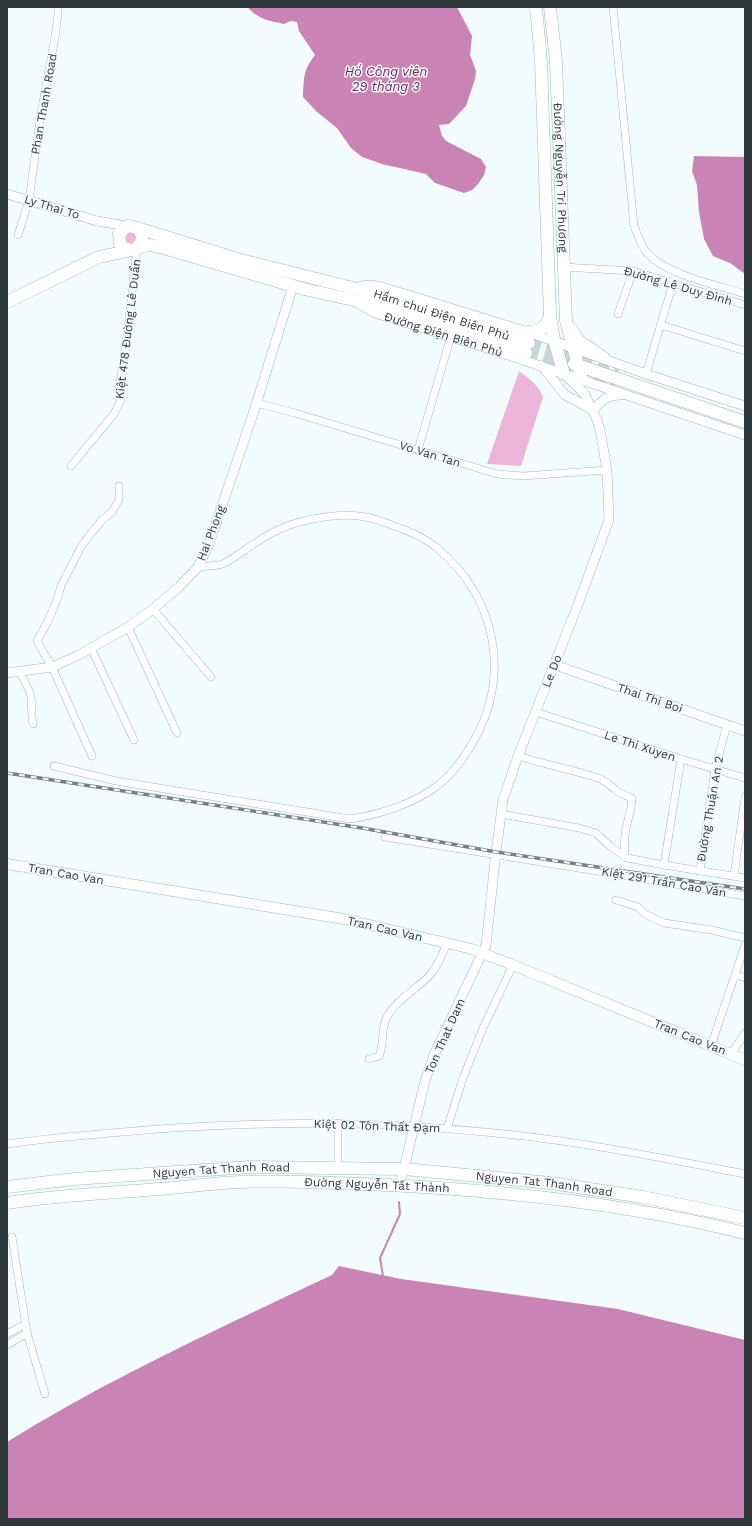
<svg xmlns="http://www.w3.org/2000/svg" width="752" height="1526" font-family="'Work Sans',sans-serif">
  <rect width="100%" height="100%" fill="#f2fcff"/>
  <g fill="#edb5dc">
    <circle cx="131" cy="238" r="5"/>
    <path d="M519 371C529 378 539 386 543 397L521 466 487 464Z"/>
  </g>
  <g fill="#c983b5">
    <path d="M247 7H457L472 36 470 55 476 71 475 79 466 106 449 124 439 125 442 136 446 141 481 159 486 167 484 175 478 184 472 190 464 193 435 183 426 174 382 164 362 157 351 148 337 128 317 112 303 97C304 77 303 71 315 55L299 31 297 22 291 21 284 24C266 20 260 20 247 7Z"/>
    <polygon points="694,156 745,157 745,274 730,263 713,256 704,239 699,212 697,185 692,171"/>
    <path d="M339 1266 401 1279 618 1309 745 1340V1519H7V1442C110 1378 222 1327 332 1275Z"/>
  </g>
  <g fill="none" stroke-linecap="round" stroke-linejoin="round">
    <polyline stroke="#c983b5" stroke-width="2" points="383,1276 380,1258 400,1214 399,1202"/>
    <g stroke="#cbd5d8" stroke-width="12" stroke-dasharray="12 6" stroke-linecap="butt">
      <polyline points="529,343 618,372"/>
      <polyline points="526,353 615,385"/>
    </g>
    <defs>
      <g id="minor">
        <path d="M613 7 634 226C638 236 641 246 648 254 668 275 717 285 745 294"/>
        <polyline points="18,235 29,200 41,113 55,37 58,14 58,7"/>
        <polyline points="563,267 633,271 745,305"/>
        <polyline points="618,314 633,271"/>
        <polyline points="661,325 745,351"/>
        <polyline points="646,374 673,283"/>
        <polyline points="256,403 295,413 497,474 523,476 607,470"/>
        <polyline points="418,450 451,336"/>
        <polyline points="71,466 114,414 121,400 119,387 125,355 137,248"/>
        <polyline points="153,609 211,677"/>
        <polyline points="128,627 177,733"/>
        <polyline points="91,648 134,740"/>
        <path d="M20 672C23 679 31 692 31 698 32 707 31 714 33 724"/>
        <polyline points="536,712 681,759 745,778"/>
        <polyline points="92,756 52,667 37,641 47,623 57,600 61,586 82,545 102,520 112,512 119,500 119,486"/>
        <path d="M518 756C543 764 570 769 595 777 604 779 609 785 616 790 620 794 626 796 632 798 632 808 629 815 627 824 624 835 624 845 625 856"/>
        <path d="M54 766 116 781 350 819C382 814 411 805 437 786 452 775 463 759 472 744 512 678 497 597 437 548 425 538 409 531 394 526 385 522 375 519 365 517 343 512 303 519 282 528 262 536 244 552 225 563L219 565 198 567"/>
        <polyline points="501,814 579,828 596,833 611,847 627,858 664,865 745,878"/>
        <polyline points="385,837 622,875 745,896"/>
        <polyline points="664,865 681,759"/>
        <polyline points="700,871 715,769 727,725"/>
        <polyline points="734,876 745,797"/>
        <polyline points="616,900 638,907 645,914 664,923 712,930 745,938"/>
        <polyline points="735,975 745,978"/>
        <polyline points="711,1046 745,945"/>
        <polyline points="731,1054 745,1033"/>
        <path d="M369 1059 379 1056C385 1043 380 1029 387 1017 396 1000 417 989 429 976 438 966 442 955 447 943"/>
        <polyline points="338,1123 338,1168"/>
        <polyline points="447,1129 463,1078 483,1028 513,965"/>
        <path d="M7 1144C41 1139 76 1136 111 1133 238 1121 367 1120 495 1133 579 1141 662 1158 745 1174"/>
        <polyline points="12,1237 27,1333 45,1394"/>
        <polyline points="7,1334 25,1324"/>
        <polyline points="7,1345 27,1333"/>
      </g>
      <g id="tertiary">
        <polyline points="7,194 97,221 127,226"/>
        <polyline points="354,288 366,285 379,286 528,332 646,374 745,406"/>
        <path id="s1" d="M359 304 375 313 490 349 745 435"/>
        <path d="M542 366 565 395 593 410C601 401 609 394 622 395"/>
        <polyline points="555,665 745,731"/>
        <polyline points="7,673 52,667 79,655 128,627 153,609 179,587 198,567 209,544 254,411 293,286"/>
        <polyline points="400,1185 425,1081 434,1055 486,945 496,852 503,800 518,756 577,607 609,520 607,470 600,430 597,420 584,393 564,374"/>
      </g>
      <polyline id="secondary" points="7,864 344,919 472,949 513,965 745,1060"/>
      <g id="primary">
        <polyline points="536,7 541,61 550,316 554,340 564,374"/>
        <path id="s2" d="M550 7 556 61 566 321 582 380"/>
        <path id="s3" d="M138 229 142 235 141 243 135 250 125 249 120 244 119 234 127 226 134 227 241 260 377 294 529 343"/>
        <polyline points="139,247 149,245 160,247 304,289 380,306 526,353"/>
        <polyline points="7,302 99,257 132,250"/>
        <polyline points="571,329 579,341 604,358"/>
        <path d="M528 332C540 332 546 328 550 316"/>
        <polyline points="574,364 745,422"/>
        <path id="s4" d="M7 1187 74 1179 250 1167 404 1169 551 1183 643 1197 745 1218"/>
        <path id="s5" d="M7 1203C58 1195 108 1193 159 1189 187 1187 214 1183 241 1182 282 1180 323 1183 364 1184 492 1189 621 1202 745 1233"/>
      </g>
    </defs>
    <use href="#minor" stroke="#9fb7be" stroke-width="8"/>
    <use href="#tertiary" stroke="#9fb7be" stroke-width="10"/>
    <use href="#secondary" stroke="#9fb7be" stroke-width="11"/>
    <use href="#primary" stroke="#9fb7be" stroke-width="13"/>
    <use href="#minor" stroke="#fff" stroke-width="7"/>
    <use href="#tertiary" stroke="#fff" stroke-width="9"/>
    <use href="#secondary" stroke="#fff" stroke-width="10"/>
    <use href="#primary" stroke="#fff" stroke-width="12"/>
    <defs>
      <polyline id="rail" points="7,773 362,828 496,852 745,889"/>
    </defs>
    <use href="#rail" stroke="#778184" stroke-width="3.5"/>
    <use href="#rail" stroke="#f2fcff" stroke-width="2" stroke-dasharray="6" stroke-linecap="butt"/>
  </g>
  <g text-anchor="middle" dominant-baseline="central" stroke-width="3" stroke-linejoin="round" paint-order="stroke">
    <g font-size="12" fill="#2f393c" stroke="#f2fcff">
      <text transform="translate(44 104) rotate(-80)">Phan Thanh Road</text>
      <text stroke="none"><textPath href="#s2" startOffset="171">Đường Nguyễn Tri Phương</textPath></text>
      <text transform="translate(52 207) rotate(17)">Ly Thai To</text>
      <text transform="translate(678 286) rotate(16)">Đường Lê Duy Đình</text>
      <text stroke="none"><textPath href="#s3" startOffset="390">Hầm chui Điện Biên Phủ</textPath></text>
      <text transform="translate(128 329) rotate(-83)">Kiệt 478 Đường Lê Duẩn</text>
      <text stroke="none"><textPath href="#s1" startOffset="90">Đường Điện Biên Phủ</textPath></text>
      <text transform="translate(430 454) rotate(17)">Vo Van Tan</text>
      <text transform="translate(211 533) rotate(-69)">Hai Phong</text>
      <text transform="translate(552 671) rotate(-68)">Le Do</text>
      <text transform="translate(650 698) rotate(19)">Thai Thi Boi</text>
      <text transform="translate(640 746) rotate(18)">Le Thi Xuyen</text>
      <text transform="translate(710 809) rotate(-80)">Đường Thuận An 2</text>
      <text transform="translate(66 874) rotate(10)">Tran Cao Van</text>
      <text transform="translate(664 882) rotate(10)">Kiệt 291 Trần Cao Vân</text>
      <text transform="translate(385 929) rotate(13)">Tran Cao Van</text>
      <text transform="translate(445 1036) rotate(-66)">Ton That Dam</text>
      <text transform="translate(690 1037) rotate(22)">Tran Cao Van</text>
      <text transform="translate(377 1126) rotate(2)">Kiệt 02 Tôn Thất Đạm</text>
      <text stroke="none"><textPath href="#s4" startOffset="215">Nguyen Tat Thanh Road</textPath></text>
      <text stroke="none"><textPath href="#s4" startOffset="539">Nguyen Tat Thanh Road</textPath></text>
      <text stroke="none"><textPath href="#s5" startOffset="371">Đường Nguyễn Tất Thành</textPath></text>
    </g>
    <g font-size="13" font-style="italic" fill="#752262" stroke="#f2fcff">
      <text x="386" y="71">Hồ Công viên<tspan x="386" dy="15">29 tháng 3</tspan></text>
    </g>
  </g>
  <rect width="752" height="1526" fill="none" stroke="#2f393c" stroke-width="16"/>
</svg>
